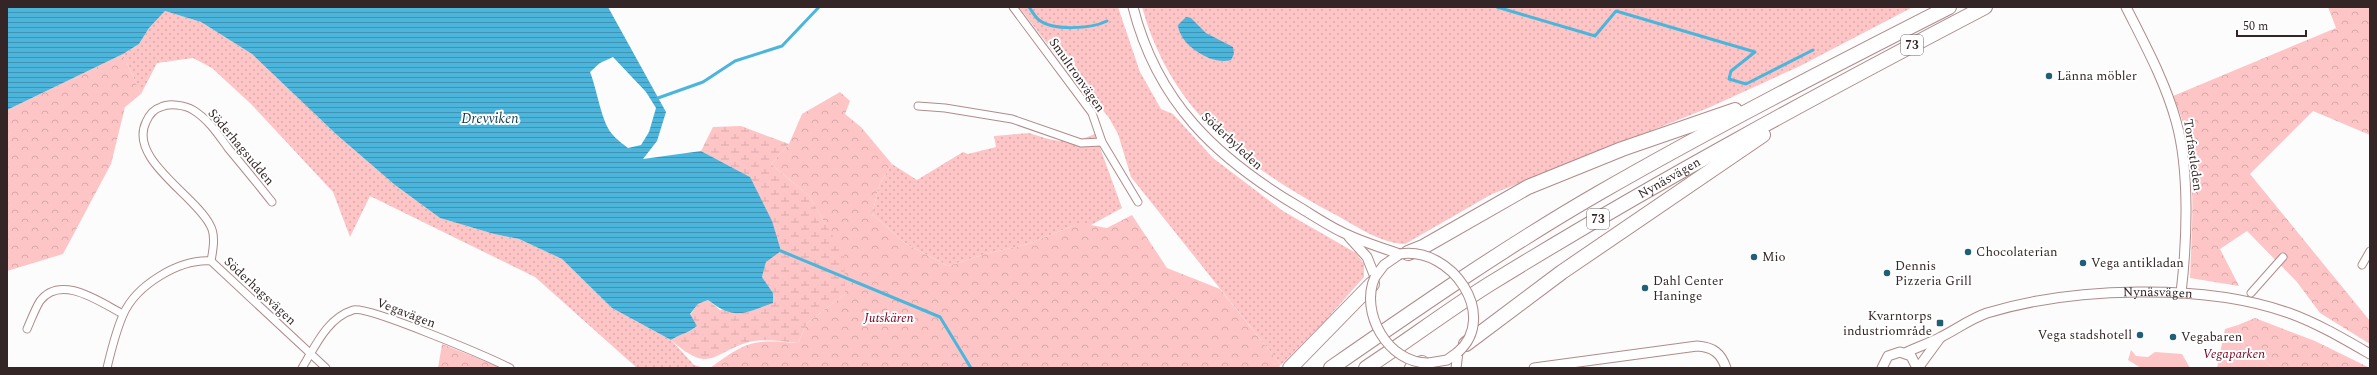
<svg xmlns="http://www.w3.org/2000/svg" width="2377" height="375" font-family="Spectral,serif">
  <defs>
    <pattern id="grass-dots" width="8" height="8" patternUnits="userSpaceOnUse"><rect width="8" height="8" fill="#fdc5c6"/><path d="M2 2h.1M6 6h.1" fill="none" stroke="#d9a9aa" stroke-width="1.8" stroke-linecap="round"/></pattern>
    <pattern id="forest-crowns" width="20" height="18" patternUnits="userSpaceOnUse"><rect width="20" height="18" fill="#fdc5c6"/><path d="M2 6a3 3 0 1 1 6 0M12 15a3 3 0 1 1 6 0" fill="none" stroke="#d9a9aa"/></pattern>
    <pattern id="wetland-marsh" width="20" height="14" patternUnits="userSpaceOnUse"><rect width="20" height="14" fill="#fdc5c6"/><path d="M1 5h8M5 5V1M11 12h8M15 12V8" fill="none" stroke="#d9a9aa"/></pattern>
    <pattern id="water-rules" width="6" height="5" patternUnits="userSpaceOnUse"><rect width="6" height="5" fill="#4cb5dc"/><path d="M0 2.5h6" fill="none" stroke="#4093b2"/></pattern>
  </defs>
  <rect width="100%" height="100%" fill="#fcfcfc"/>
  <g fill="url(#grass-dots)">
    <polygon points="1019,7 1118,7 1140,72 1161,109 1173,114 1213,158 1283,211 1356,253 1364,264 1364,277 1324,322 1281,365 1131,177 1118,134 1109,118 1093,98 1079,85"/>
    <path d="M1142 7H1913L1800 66 1708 108 1492 194 1405 244C1380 243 1358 227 1336 215 1244 166 1171 112 1142 7Z"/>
    <polygon points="165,11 201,22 252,54 337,135 395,185 440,218 494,234 519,239 562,259 612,308 671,340 694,365 704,368 637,368 535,277 370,196 350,237 333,192 251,104 212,68 193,58 157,63 141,94 123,54 139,44 149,28"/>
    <path d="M1029 133C1056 142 1068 145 1095 134L1122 208 1091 225H1075L1028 244 985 254 948 266 906 244 872 214 880 183 892 164 917 180 963 152 968 154 996 147 994 136Z"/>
  </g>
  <g fill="url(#forest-crowns)">
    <path d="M2328 7H2370V135L2313 111 2250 174 2370 321V344L2320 313 2297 282 2247 231 2220 249 2239 286 2190 278C2192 217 2199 153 2173 96L2336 28Z"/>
    <polygon points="123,54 141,94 125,107 111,164 63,254 7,271 7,110"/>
    <path d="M840 92 850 101 845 114 861 127 892 164 880 183 872 214 906 244 948 266 985 254 1028 244 1075 225H1091L1107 228 1132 215 1167 268 1220 289 1281 365 1278 368H710C747 341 752 339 798 343L807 323 845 294 826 225 809 196 771 164 789 144 802 114Z"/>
    <polygon points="2255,318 2315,341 2370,368 2273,368 2243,343 2238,325"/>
    <polygon points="442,344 502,368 438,368"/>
  </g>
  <path fill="url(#wetland-marsh)" d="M741 126 789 144 771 164 809 196 844 255 845 294 807 323 798 343C783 342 764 338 749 342 711 353 711 375 671 340 680 334 689 333 697 326L690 315 698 304 708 300 720 310 773 293 762 277 766 262 750 177 701 151 713 127Z"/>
  <g fill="#fdc5c6">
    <polygon points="2238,325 2243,343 2273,368 2217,368 2225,329"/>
    <polygon points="2131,350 2136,356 2148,357 2155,352 2182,354 2190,368 2141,368 2128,360"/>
  </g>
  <g fill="url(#water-rules)" fill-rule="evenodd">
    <path d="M7 7H608L666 112 657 141 643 159 701 151 750 177 772 221 781 251 766 262 762 277 773 293V303C744 313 735 321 708 300L698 304 690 314 697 326C689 333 680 334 671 340L612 308 562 259 519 239 494 234 440 218 395 185 337 135 252 54 201 22 165 11 149 28 139 44 123 54 7 110ZM613 57 646 92 656 108 649 132 641 145 628 148C623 144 616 139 612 134 601 121 597 89 590 72L600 63Z"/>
    <path d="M1186 17 1191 18 1206 33 1233 47 1234 54 1231 60C1213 66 1179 45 1178 25Z"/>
  </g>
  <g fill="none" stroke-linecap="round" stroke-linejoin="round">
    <g stroke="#4cb5dc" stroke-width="3">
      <path d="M1029 7C1032 11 1035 17 1039 20 1053 31 1091 29 1107 21"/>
      <polyline points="1497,7 1595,36 1616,11 1755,52 1731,71 1729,79 1746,84 1813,50"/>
      <polyline points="658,98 703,82 735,61 782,46 819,7"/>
      <polyline points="781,251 940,317 971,368"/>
    </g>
    <defs>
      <g id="minor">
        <polyline points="1013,7 1092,113 1102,142 1138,202"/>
        <polyline points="918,106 945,108 1012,119 1081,143 1102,142"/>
        <path d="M211 261C213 250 216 235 210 225 195 195 128 159 146 122 149 115 154 109 161 107 169 103 185 105 193 110 208 119 218 134 228 148 243 166 258 184 272 202"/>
        <polyline points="2362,265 2370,251"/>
        <polyline points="2251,293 2283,257"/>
        <path d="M27 329C31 320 35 309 40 301 61 273 101 303 123 314"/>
        <path d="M107 368C111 351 116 331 123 315 136 285 179 259 211 261L326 368"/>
        <path d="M302 368C315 347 327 318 353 310 367 305 490 358 510 368"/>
      </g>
      <g id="tertiary">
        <path d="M1133 7C1157 102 1216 158 1299 207 1314 216 1330 227 1346 234 1363 242 1382 248 1400 254"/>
        <path d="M2126 7C2144 43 2165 81 2176 121 2190 170 2187 242 2181 293"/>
        <polyline points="1349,237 1367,257 1375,277"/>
        <polyline points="1375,277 1384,265 1400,254"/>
        <path id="s1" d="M1905 353C1917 347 1930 343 1941 337 1957 329 1970 319 1987 313 2072 287 2205 283 2289 313 2317 323 2344 339 2370 354"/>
        <polyline points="1429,363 1447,360 1458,352"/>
        <polyline points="1456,368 1458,352"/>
        <path d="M1534 368 1697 346C1713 347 1721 353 1726 368"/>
        <polyline points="1882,368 1888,356 1900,352 1911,356 1917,368"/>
        <polyline points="1918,368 1940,338"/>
      </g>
      <g id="motorway">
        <polyline points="1408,253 1423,247 1528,187 1622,149 1735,110"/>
        <polyline points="1466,344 1562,272 1763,135"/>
        <polyline points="1290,368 1372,284"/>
        <path d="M1331 368C1419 307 1507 246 1599 193 1714 127 1831 67 1949 7"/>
        <path id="s2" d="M1366 368C1407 341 1447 311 1488 285 1650 185 1817 95 1985 7"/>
        <polyline points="1412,368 1422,363"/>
      </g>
    </defs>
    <use href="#minor" stroke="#af8b8c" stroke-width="9"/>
    <use href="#tertiary" stroke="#af8b8c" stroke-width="11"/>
    <use href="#motorway" stroke="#af8b8c" stroke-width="16"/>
    <use href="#minor" stroke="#fff" stroke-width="7"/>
    <use href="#tertiary" stroke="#fff" stroke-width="9"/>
    <use href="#motorway" stroke="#fff" stroke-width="14"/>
    <defs>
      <g id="tertiary-bridge">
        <path d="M1400 254C1452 246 1499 316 1458 352"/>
        <path d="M1375 277C1359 312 1388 364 1429 363"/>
      </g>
    </defs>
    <use href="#tertiary-bridge" stroke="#af8b8c" stroke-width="11" stroke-linecap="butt"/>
    <use href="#tertiary-bridge" stroke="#fff" stroke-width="9"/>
  </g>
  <g fill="#205f75" stroke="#fff" stroke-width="1.5">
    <circle cx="2049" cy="76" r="4"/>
    <circle cx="1968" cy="252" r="4"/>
    <circle cx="1754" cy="257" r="4"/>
    <circle cx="2083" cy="263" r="4"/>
    <circle cx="1887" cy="273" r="4"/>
    <circle cx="1645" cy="288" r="4"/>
    <rect x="1936" y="319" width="8" height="8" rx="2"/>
    <circle cx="2140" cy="335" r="4"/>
    <circle cx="2173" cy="337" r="4"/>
  </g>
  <g text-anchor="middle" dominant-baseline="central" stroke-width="4" stroke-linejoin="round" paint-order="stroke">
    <g fill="#fff" stroke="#716767" stroke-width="1">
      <rect x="1901" y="35" width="22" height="20" rx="3"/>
      <rect x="1587" y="209" width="22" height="20" rx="3"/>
    </g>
    <g font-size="12" font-weight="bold" fill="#342626">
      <text x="1912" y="45">73</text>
      <text x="1598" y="219">73</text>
    </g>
    <g font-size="13" fill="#342626" stroke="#fff">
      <text transform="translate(1077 75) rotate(55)">Smultronvägen</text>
      <text transform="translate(1232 141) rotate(43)">Söderbyleden</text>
      <text transform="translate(241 147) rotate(50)">Söderhagsudden</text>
      <text transform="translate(2193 155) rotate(82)">Torfastleden</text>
      <text stroke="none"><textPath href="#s2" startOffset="358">Nynäsvägen</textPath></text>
      <text transform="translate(260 291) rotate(43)">Söderhagsvägen</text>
      <text stroke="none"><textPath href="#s1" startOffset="264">Nynäsvägen</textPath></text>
      <text transform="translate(406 313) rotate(21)">Vegavägen</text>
    </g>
    <g font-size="13" fill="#342626" stroke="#fff" text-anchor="start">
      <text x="2057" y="76">Länna möbler</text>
      <text x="1976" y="252">Chocolaterian</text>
      <text x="1762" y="257">Mio</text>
      <text x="2091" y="263">Vega antikladan</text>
      <text x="1895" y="266">Dennis<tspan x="1895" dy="15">Pizzeria Grill</tspan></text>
      <text x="1653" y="281">Dahl Center<tspan x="1653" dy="15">Haninge</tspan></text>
      <text x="1932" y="316" text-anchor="end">Kvarntorps<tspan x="1932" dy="15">industriområde</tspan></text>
      <text x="2132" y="335" text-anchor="end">Vega stadshotell</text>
      <text x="2181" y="337">Vegabaren</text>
    </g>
    <g font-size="13" font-style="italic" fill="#75031f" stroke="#fff">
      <text x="889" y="318">Jutskären</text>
      <text x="2234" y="354">Vegaparken</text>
    </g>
    <g font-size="14" font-style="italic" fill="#0c3c4c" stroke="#fff">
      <text x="490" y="118">Drevviken</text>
    </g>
  </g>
  <rect width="2377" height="375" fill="none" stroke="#342626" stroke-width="16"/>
  <path d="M2237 30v6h69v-6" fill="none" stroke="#342626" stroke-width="2"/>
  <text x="2243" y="30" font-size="12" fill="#342626" stroke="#ffffff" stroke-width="3" paint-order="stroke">50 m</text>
</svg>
